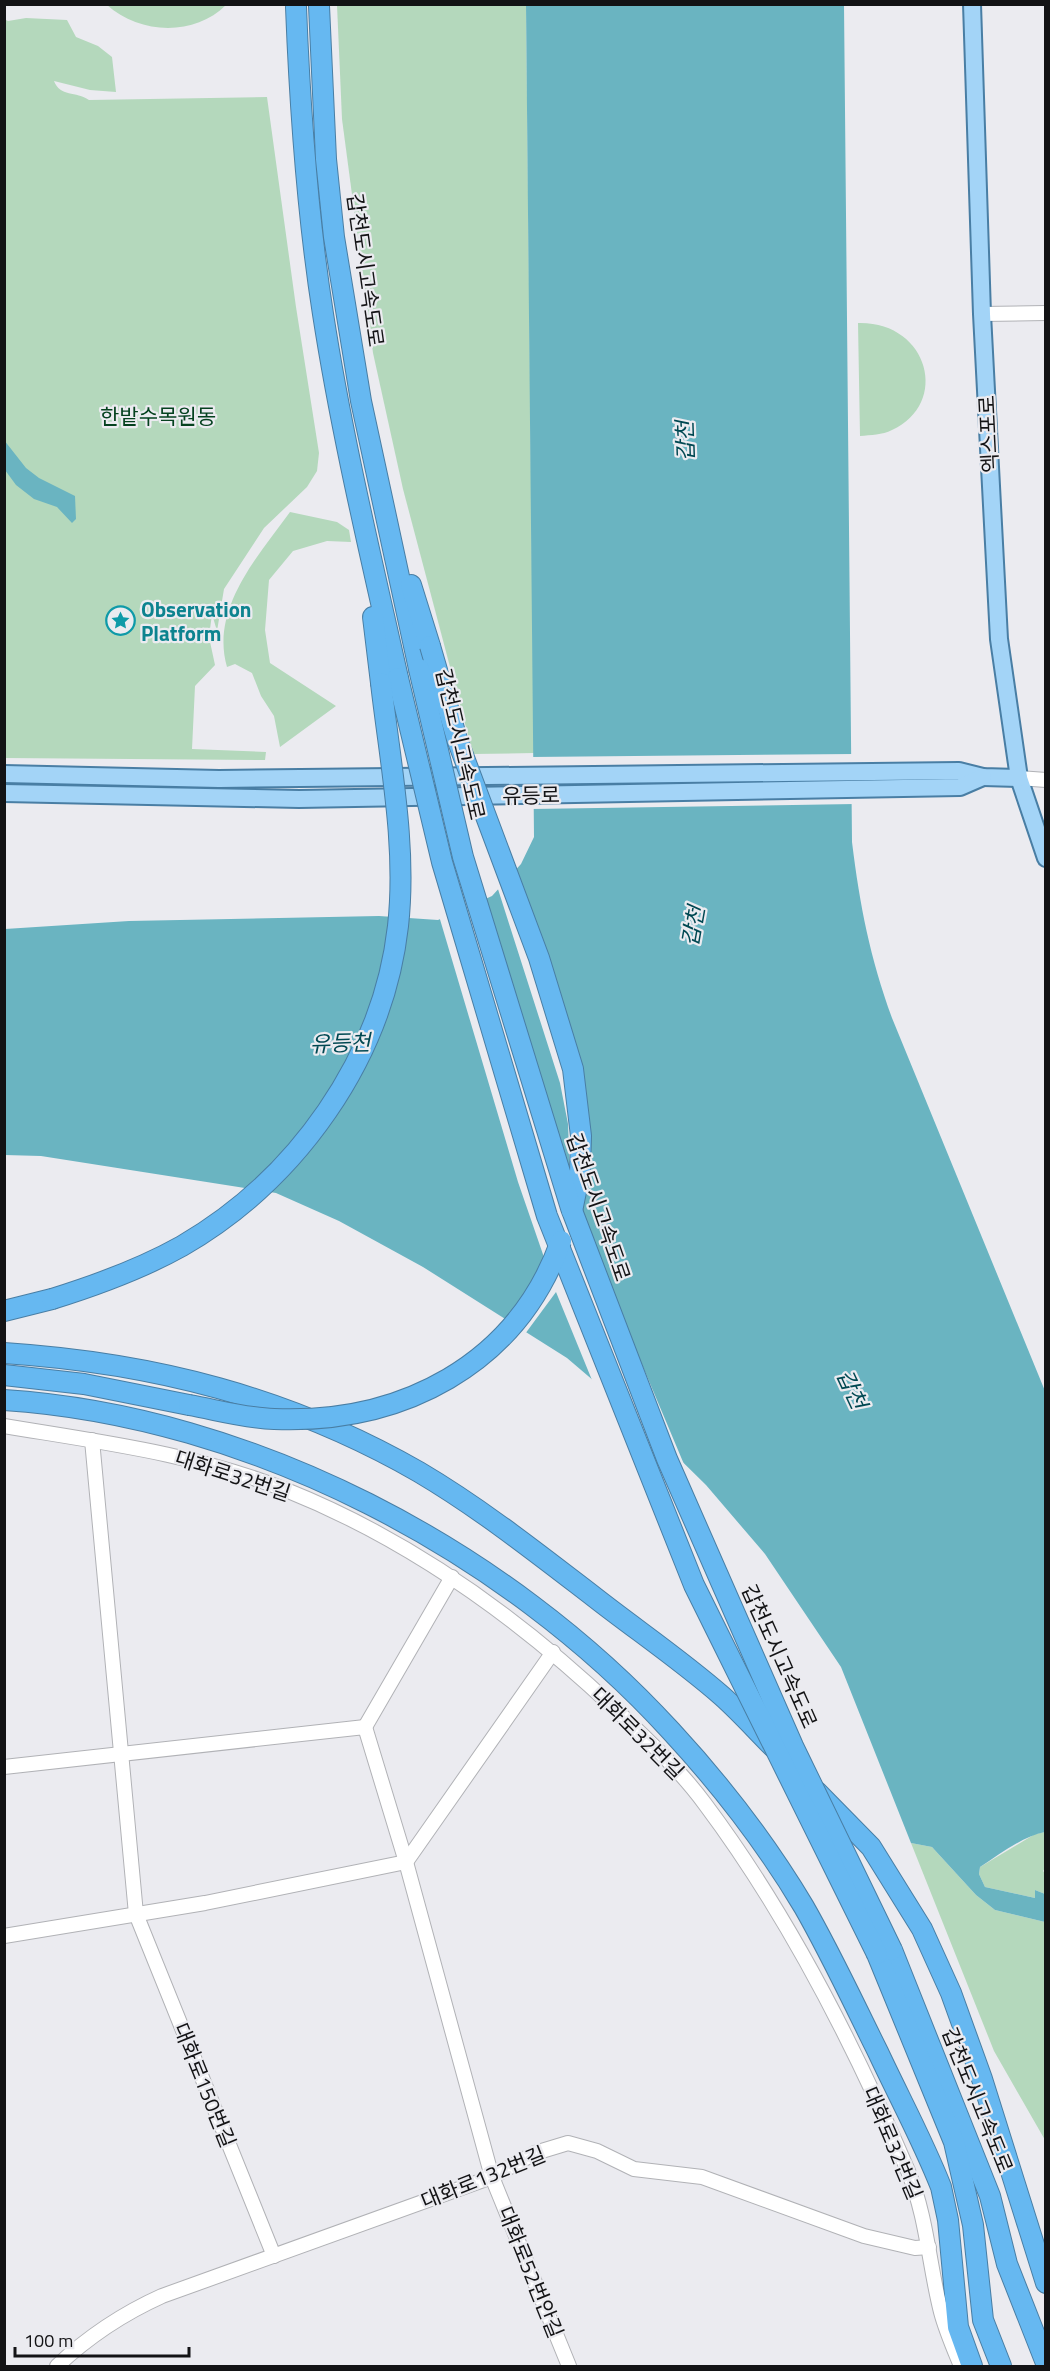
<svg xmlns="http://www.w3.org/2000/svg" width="1050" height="2371" font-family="'Titillium Web','Noto Sans KR',sans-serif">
  <rect width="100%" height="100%" fill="#ebebf0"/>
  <g fill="#b4d8bc">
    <path d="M107 5H226C194 37 139 34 107 5Z"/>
    <polygon points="337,5 526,5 534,753 473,754 403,489 373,353 342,119"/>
    <path d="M26 18 67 20 76 37 98 46 112 57 116 92 90 90 54 81C60 97 76 91 89 100L267 97 296 307 319 453 317 471 307 487 264 528 224 589 217 631 212 614 209 637 215 665 195 686 192 749 266 752 265 760 5 758 4 19 8 21Z"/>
    <path d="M858 323C928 321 951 403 892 430 882 435 871 435 860 436Z"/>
    <path d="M290 512 337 522 349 530 351 542 327 541 293 551 269 580 265 630 270 663 336 706 280 747 274 716 261 696 252 673 235 664 227 667C210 609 258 556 290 512Z"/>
    <polygon points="1045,1832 1045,1868 1043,1871 1045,1873 1045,1894 1035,1890 1035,1898 985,1887 979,1874 980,1867 1035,1834"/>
    <polygon points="911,1843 932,1847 976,1895 995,1910 1045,1922 1045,2140 994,2051"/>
  </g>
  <g fill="#6ab4c1">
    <path d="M526 5H844L852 842C860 907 870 957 892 1018L1045 1391V1832C1023 1836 1000 1854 980 1867L979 1874 985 1887 1035 1898V1890L1045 1894V1922L995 1910 976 1895 932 1847 911 1843 841 1667 765 1554 706 1485 642 1422 567 1358 423 1267 339 1221 276 1193 41 1156 5 1155V929L129 921 379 916 438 920 492 896 521 864 534 837Z"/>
    <polygon points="4,440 26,468 39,478 75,496 76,519 72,523 57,507 34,499 16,485 5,470"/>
  </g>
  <g fill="#ebebf0">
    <polygon points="854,754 855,804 531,809 531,757"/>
    <polygon points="510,872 574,1071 581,1205 617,1305 686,1469 640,1424 594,1385 556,1292 525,1334 508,1323 547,1266 518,1182 439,916 485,895 570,1175 568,1124 560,1083 497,886"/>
  </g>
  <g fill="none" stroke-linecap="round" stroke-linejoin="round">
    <defs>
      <g id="minor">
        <polyline points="982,314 1046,313"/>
        <polyline points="1019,778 1046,780"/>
        <path d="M4 1426C100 1442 196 1454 286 1490 411 1540 519 1618 616 1710 647 1739 680 1770 705 1804 786 1912 855 2047 908 2171 927 2217 929 2265 941 2312 946 2331 954 2349 961 2366"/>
        <polyline points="92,1440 136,1914 274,2256"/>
        <polyline points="365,1727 452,1577"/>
        <polyline points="4,1767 365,1727 406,1862 492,2177 569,2366"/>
        <polyline points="4,1936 205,1903 406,1862 553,1652"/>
        <path d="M57 2366C89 2336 122 2314 162 2296L492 2177 535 2153 568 2143 597 2151 634 2169 702 2177 864 2236 915 2248 929 2247"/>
      </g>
      <g id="major">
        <polyline points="972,4 982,314 999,639 1019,778 1046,858"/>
        <polyline points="4,774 219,779 959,771 983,777 1019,778"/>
        <polyline points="4,793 299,799 960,787 983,777"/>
      </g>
      <g id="highway">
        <polyline points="319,6 326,159 334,237 361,401 419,669"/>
        <path d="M296 7C300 110 307 212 323 314 342 437 371 557 398 678"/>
        <polyline points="411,585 430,646"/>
        <polyline points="373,617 381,683"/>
        <polyline points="4,1311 52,1299"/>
        <path d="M4 1353C154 1363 288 1397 419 1472 480 1508 537 1553 593 1596 635 1629 681 1660 722 1696 740 1712 756 1730 773 1747"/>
        <polyline points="4,1375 84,1384 189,1405"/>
        <path d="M4 1400C251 1416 506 1550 671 1731 720 1784 767 1845 804 1907 831 1954 854 2004 878 2052 899 2097 923 2141 941 2187L948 2220 958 2327 972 2366"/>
        <polyline points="817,1792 871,1847 922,1929 951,1993 982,2079 1046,2283"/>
        <polyline points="892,1950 990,2196 1007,2264 1046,2363"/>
        <polyline points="877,1954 954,2142 973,2225 983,2320 1001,2366"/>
      </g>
    </defs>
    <use href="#minor" stroke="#b1b2b6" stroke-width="16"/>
    <use href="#major" stroke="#497ea4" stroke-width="20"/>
    <use href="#highway" stroke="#497ea4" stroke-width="22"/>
    <use href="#minor" stroke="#fff" stroke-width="14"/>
    <use href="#major" stroke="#a3d4f7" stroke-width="16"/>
    <use href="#highway" stroke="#66b8f1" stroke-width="20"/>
    <defs>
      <g id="highway-bridge">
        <polyline points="430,646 457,739 539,958 573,1069 581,1136 580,1172 572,1211"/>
        <polyline points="419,669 463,857 571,1208 667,1459 793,1746 892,1950"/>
        <polyline points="398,678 442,862 547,1216 694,1585 877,1954"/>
        <path d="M52 1299C97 1285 141 1269 182 1246 296 1180 383 1059 398 926 407 846 390 762 381 683"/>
        <path d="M189 1405C217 1410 245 1418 274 1419 401 1424 516 1366 561 1241"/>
      </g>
    </defs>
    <use href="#highway-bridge" stroke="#497ea4" stroke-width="22" stroke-linecap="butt"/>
    <use href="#highway-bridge" stroke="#66b8f1" stroke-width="20"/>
  </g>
  <defs>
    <symbol id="sight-ring" viewBox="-11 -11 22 22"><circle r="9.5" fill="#ebebf0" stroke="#0f9aa8" stroke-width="1.5"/><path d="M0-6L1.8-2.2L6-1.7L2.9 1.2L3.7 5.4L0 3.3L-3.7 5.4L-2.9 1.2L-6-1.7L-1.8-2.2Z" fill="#0f9aa8"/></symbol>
  </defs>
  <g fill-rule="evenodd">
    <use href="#sight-ring" x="104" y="604" width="33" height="33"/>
  </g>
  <g text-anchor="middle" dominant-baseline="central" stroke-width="4.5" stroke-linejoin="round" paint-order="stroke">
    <g font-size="21" fill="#131315" stroke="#ebebf0">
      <text transform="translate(366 270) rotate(82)">갑천도시고속도로</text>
      <text transform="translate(988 434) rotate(-93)">엑스포로</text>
      <text transform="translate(461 744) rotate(77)">갑천도시고속도로</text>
      <text transform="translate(531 795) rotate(-1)">유등로</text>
      <text transform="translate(599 1207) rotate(71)">갑천도시고속도로</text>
      <text transform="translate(233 1475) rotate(18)">대화로32번길</text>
      <text transform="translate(780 1656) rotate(66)">갑천도시고속도로</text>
      <text transform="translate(638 1733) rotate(45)">대화로32번길</text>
      <text transform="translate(205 2085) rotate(68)">대화로150번길</text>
      <text transform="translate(978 2100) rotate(68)">갑천도시고속도로</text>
      <text transform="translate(893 2143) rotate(67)">대화로32번길</text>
      <text transform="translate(483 2177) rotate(-22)">대화로132번길</text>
      <text transform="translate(531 2272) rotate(68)">대화로52번안길</text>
    </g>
    <g font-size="21" fill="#05421f" stroke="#ebebf0">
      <text x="158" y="416">한밭수목원동</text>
    </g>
    <g font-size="21" font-weight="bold" fill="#0d838f" stroke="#ebebf0" text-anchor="start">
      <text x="141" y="609">Observation<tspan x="141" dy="24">Platform</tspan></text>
    </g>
    <g font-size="22" font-style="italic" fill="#004852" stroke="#ebebf0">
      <text transform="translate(685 441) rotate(-92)">갑천</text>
      <text transform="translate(693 926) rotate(-80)">갑천</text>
      <text transform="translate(340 1043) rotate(-2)">유등천</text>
      <text transform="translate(852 1389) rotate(65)">갑천</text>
    </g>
  </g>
  <rect width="1050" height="2371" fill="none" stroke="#131315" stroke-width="12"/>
  <path d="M15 2347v9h174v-9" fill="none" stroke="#131315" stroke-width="3"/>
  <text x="24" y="2347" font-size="18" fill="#131315" stroke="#ebebf0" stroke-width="4.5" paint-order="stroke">100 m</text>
</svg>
